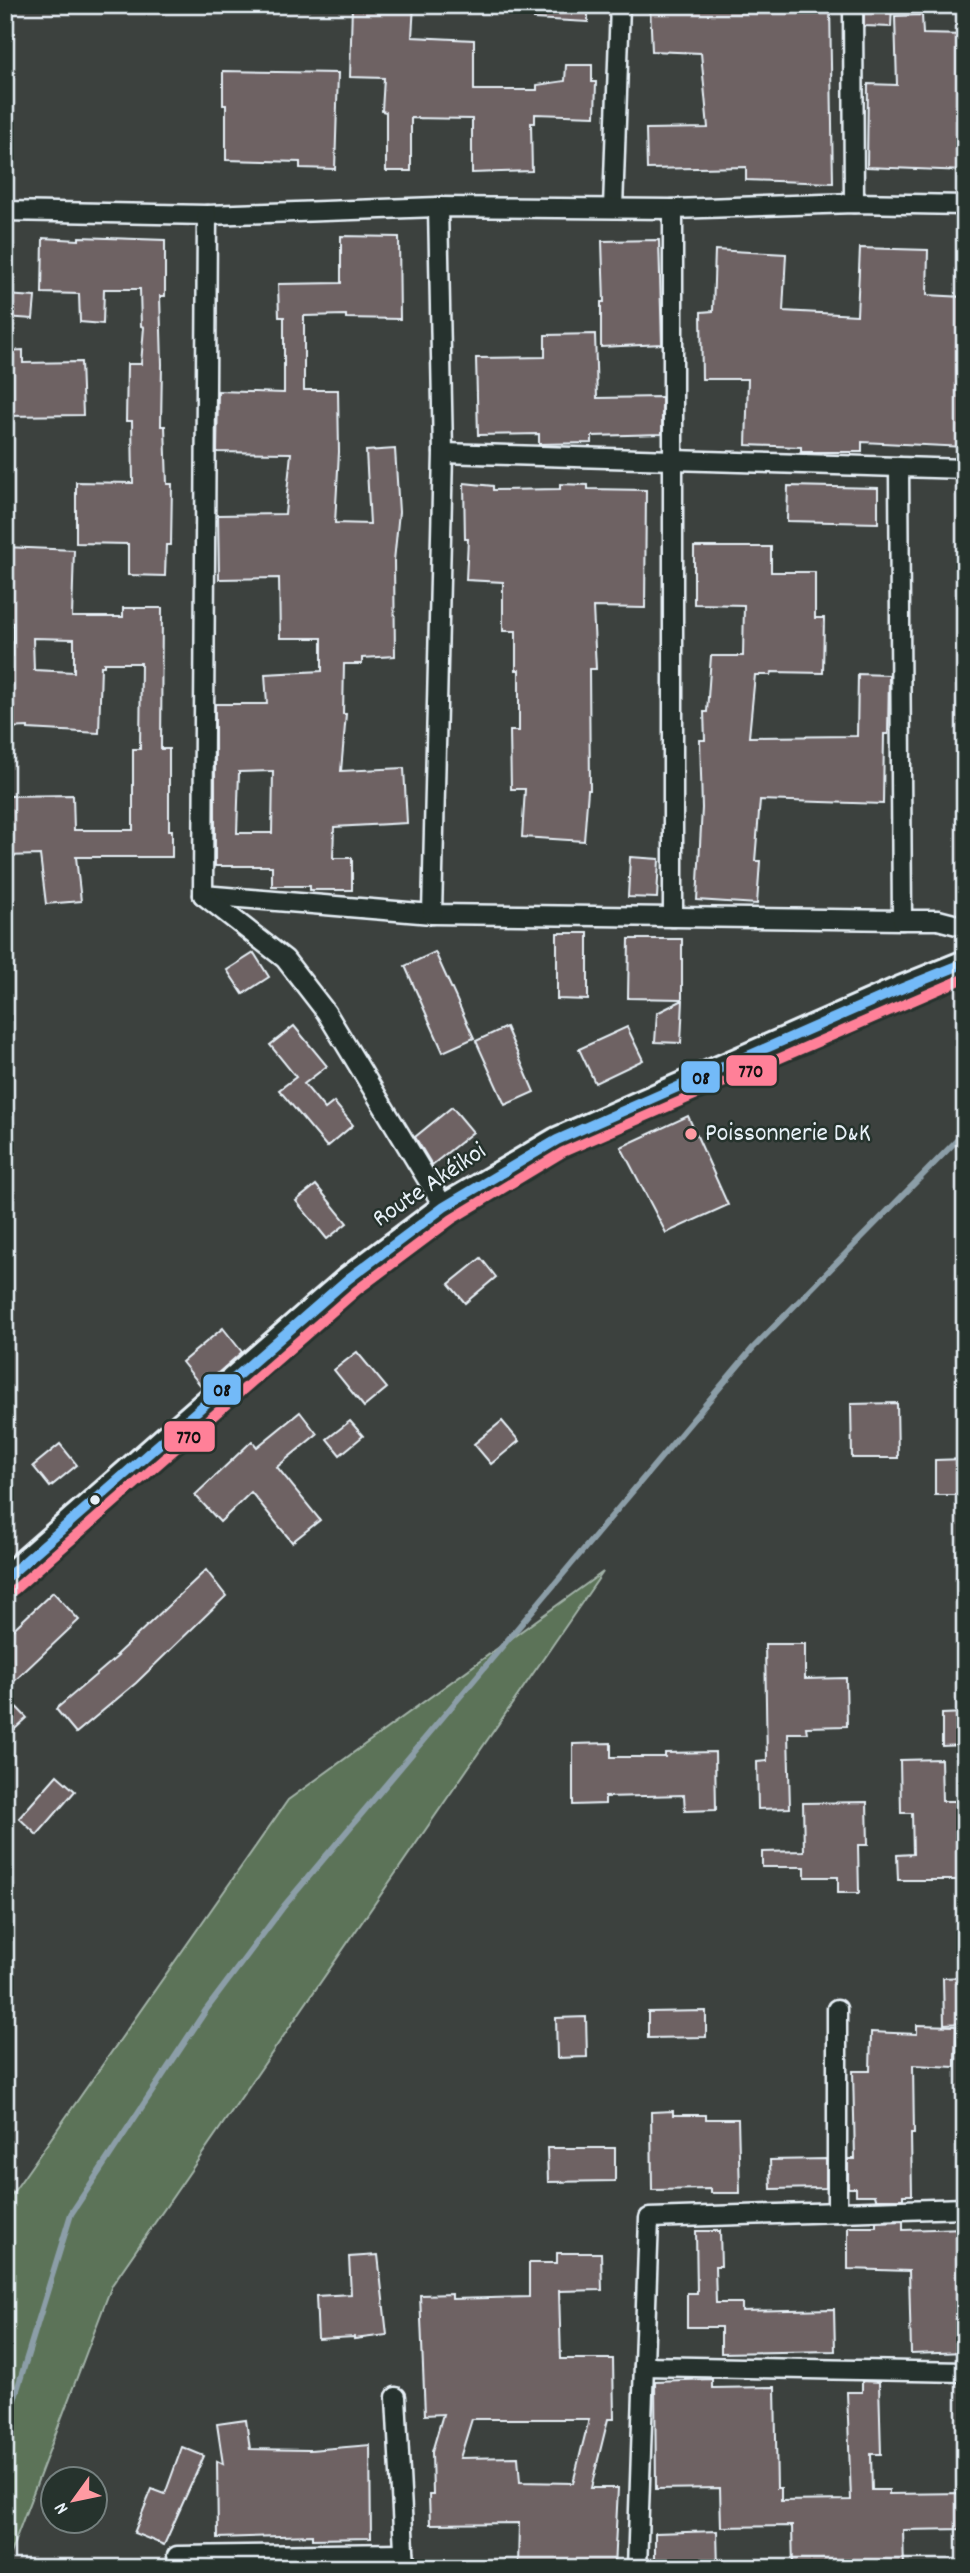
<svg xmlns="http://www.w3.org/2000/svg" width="970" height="2573" font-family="Dekko,sans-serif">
  <rect width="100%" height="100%" fill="#3c413e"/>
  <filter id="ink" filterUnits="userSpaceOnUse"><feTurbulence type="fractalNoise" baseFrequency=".0143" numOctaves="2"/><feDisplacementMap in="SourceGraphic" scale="14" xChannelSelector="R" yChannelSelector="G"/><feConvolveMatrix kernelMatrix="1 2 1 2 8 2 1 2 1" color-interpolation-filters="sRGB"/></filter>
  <g filter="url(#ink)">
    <polygon fill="#5b7358" stroke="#a2b2a8" stroke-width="2" points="603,1572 112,2285 5,2567 5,2204 288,1800"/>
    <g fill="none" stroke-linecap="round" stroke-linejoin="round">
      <polyline stroke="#8c9ea8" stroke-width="6" points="5,2429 71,2214 206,2010 284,1906 753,1348 965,1132"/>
    </g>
    <g fill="#6e6264" stroke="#e8f1f8" stroke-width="2" fill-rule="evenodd">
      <polygon points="352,5 414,5 412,37 474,40 474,90 537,90 537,85 565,81 566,65 592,65 592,82 596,82 595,116 535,114 535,123 531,123 532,171 501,172 472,173 472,119 411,118 411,171 386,171 386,112 382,111 384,78 350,77"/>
      <polygon points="534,5 588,5 588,22 534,19"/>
      <polygon points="650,5 830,5 833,183 746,180 746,167 647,169 646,129 708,128 701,53 652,51"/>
      <polygon points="864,5 892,5 891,27 864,26"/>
      <polygon points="922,15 923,34 965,35 965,171 867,167 868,84 897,85 895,16"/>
      <polygon points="223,71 338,73 335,169 300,168 300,162 226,160 226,105 223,105"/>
      <path d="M341 236 399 237 400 319 346 318V315L304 316V390H338L339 452 335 523 370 524 366 451 395 449 399 512 394 561 395 656 362 658V664H344L343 714H346L341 771 404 768 407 823 334 827 333 858H352V890H310V886H272V866H215V704H267L265 674 322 671V638H280L279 578 219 579 218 515 285 514 291 453 217 452 218 391 284 393V317H279L278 284 341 283ZM273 771 272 833H237L239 772Z"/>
      <polygon points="79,237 165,240 165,296 160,296 162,364 161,426 165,426 167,484 172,484 171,545 166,545 165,576 128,575 128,544 76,543 76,482 133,483 132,421 126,421 127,364 141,364 144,327 141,326 140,289 104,289 103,324 80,322 79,294 42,293 43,238 79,240"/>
      <polygon points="659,240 662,344 601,347 601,302 604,302 602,241"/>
      <polygon points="860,248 928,250 927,295 965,297 965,447 862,442 862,452 801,452 801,447 746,445 748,379 702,379 701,312 713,311 715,250 786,254 783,311 857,315"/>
      <polygon points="5,295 35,297 33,319 5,317"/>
      <polygon points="595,334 597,398 662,397 662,434 592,436 592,443 539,444 539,434 478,435 476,358 545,357 545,335"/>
      <polygon points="23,350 23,363 81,362 83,415 5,416 5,351"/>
      <polygon points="464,483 493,486 493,490 560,489 560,484 588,485 588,489 646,490 645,608 593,607 596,669 589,669 590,790 588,790 584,841 522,837 525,789 511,789 510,731 519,731 519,670 516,670 516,631 503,631 503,582 466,580 468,539 465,539"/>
      <polygon points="788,486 878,488 878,523 787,521"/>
      <path d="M5 547 74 550 72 617H123V608H162L161 749H169V830H172V857H76L81 901 46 904 40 855 5 856V796L73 795 74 830H133V749H140L141 663H104V666H101L99 733 28 729V727L5 728V656H13V623H5ZM33 638 74 639V672L34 670Z"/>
      <polygon points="694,547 771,547 771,572 815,572 815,618 824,618 823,673 772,672 771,675 755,675 749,737 857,736 858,674 889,675 888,734 884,734 883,804 760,800 755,861 760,861 757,904 697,900 702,808 700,740 705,740 704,712 707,712 711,656 743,656 744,605 694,604"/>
      <polygon points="630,857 659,859 657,898 628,897"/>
      <polygon points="557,933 588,933 588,1000 557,999"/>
      <polygon points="629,939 682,939 682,999 628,998"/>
      <polygon points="435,952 474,1038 443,1052 405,966"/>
      <polygon points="254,953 269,977 243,994 227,970"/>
      <polygon points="683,1000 681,1043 655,1042 657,1013"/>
      <polygon points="294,1026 327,1066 304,1084 325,1109 334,1102 353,1125 327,1147 279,1090 296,1077 270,1045"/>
      <polygon points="506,1027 534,1092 505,1105 476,1041"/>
      <polygon points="627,1027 643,1060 595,1083 579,1049"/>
      <polygon points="452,1107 473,1132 432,1165 415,1137"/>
      <polygon points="688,1116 728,1205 666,1233 621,1147"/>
      <polygon points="316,1185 347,1223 327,1239 296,1201"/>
      <polygon points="481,1258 496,1277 465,1303 449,1284"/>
      <polygon points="223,1328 242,1352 202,1387 182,1362"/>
      <polygon points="357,1352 387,1388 364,1407 334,1370"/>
      <polygon points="897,1403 898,1458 852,1458 851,1404"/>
      <polygon points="300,1412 317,1434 277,1467 320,1520 292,1542 251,1492 220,1522 195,1495 252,1441 257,1447"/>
      <polygon points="350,1421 363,1436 340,1455 327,1439"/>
      <polygon points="502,1421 519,1441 491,1464 474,1444"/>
      <polygon points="60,1444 77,1465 50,1487 33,1466"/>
      <polygon points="965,1459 965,1495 935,1495 935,1460"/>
      <polygon points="206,1570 226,1596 136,1683 76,1733 56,1709 118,1656 116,1655"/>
      <polygon points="53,1592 79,1620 5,1690 5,1637"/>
      <polygon points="765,1644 805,1644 805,1679 846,1678 847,1726 806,1727 807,1733 788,1733 790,1808 758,1809 757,1762 767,1761"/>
      <polygon points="5,1695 27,1718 5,1738"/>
      <polygon points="965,1713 965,1745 942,1746 942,1714"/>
      <polygon points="611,1743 611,1757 665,1757 665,1753 715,1752 716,1810 685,1811 684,1795 605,1797 605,1804 573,1805 573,1744"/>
      <polygon points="941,1759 942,1801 965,1801 965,1880 898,1880 897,1855 913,1854 912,1813 901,1813 900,1760"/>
      <polygon points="57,1775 75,1791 37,1835 19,1818"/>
      <polygon points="867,1802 868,1845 858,1845 859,1893 838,1893 838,1877 805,1877 805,1867 762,1867 762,1852 804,1851 803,1803"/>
      <polygon points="965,1977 965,2023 944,2024 943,1978"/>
      <polygon points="706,2011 706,2037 648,2038 648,2012"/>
      <polygon points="586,2017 587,2057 557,2058 556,2018"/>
      <polygon points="917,2025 956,2026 955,2067 913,2065 914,2134 911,2134 912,2195 903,2195 903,2199 876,2199 875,2195 856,2195 856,2188 848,2188 848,2159 855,2159 853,2071 870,2071 871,2032 917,2034"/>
      <polygon points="673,2111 673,2115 706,2115 706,2119 738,2119 740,2193 711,2193 711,2189 652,2190 651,2112"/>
      <polygon points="547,2148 615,2148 615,2181 548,2182"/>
      <polygon points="826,2159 826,2188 771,2189 770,2160"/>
      <polygon points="903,2221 903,2230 965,2228 965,2352 911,2354 909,2271 848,2269 848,2227 876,2227 876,2222"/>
      <polygon points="696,2231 720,2231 721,2266 715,2266 716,2303 742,2303 742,2311 834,2309 835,2351 721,2353 721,2327 687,2327 687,2293 697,2293"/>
      <path d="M557 2253H601L602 2290 559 2291 561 2359H613L614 2419H608L591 2488H618L614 2568H518L519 2523 430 2524 429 2495H433L432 2452 443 2414 425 2415 420 2295 452 2294V2299L529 2297V2263H557ZM472 2419H589L573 2483 520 2482 518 2457 460 2458Z"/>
      <polygon points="378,2255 387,2335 354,2339 354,2337 318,2339 316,2296 351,2294 349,2257"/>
      <polygon points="712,2379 712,2388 775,2387 777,2488 781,2488 781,2501 851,2500 847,2392 862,2392 862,2381 879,2382 881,2454 871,2454 872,2490 889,2490 889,2494 965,2493 965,2529 903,2530 904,2568 793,2568 792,2526 721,2527 720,2488 656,2489 655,2381"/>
      <polygon points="246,2420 250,2449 310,2450 370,2445 371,2538 312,2539 312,2535 218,2538 217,2461 223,2464 217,2424"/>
      <polygon points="182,2447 204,2456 164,2545 134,2533 152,2489 165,2494"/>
      <polygon points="717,2531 718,2568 655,2568 655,2533"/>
    </g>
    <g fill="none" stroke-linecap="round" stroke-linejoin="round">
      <defs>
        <g id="street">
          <polyline points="853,5 854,203"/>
          <polyline points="613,208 620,5"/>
          <polyline points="5,211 207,215 438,207 673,209 854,203 965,205"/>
          <polyline points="207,215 203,895 432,914 902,920"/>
          <polyline points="443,453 965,469"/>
          <polyline points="899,467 902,920 938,920 965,927"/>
          <polyline points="203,895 285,959 326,1012 444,1207"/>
          <polyline points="432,914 443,453 438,207"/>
          <polyline points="673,917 673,209"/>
          <polyline points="837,2212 837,2009"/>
          <polyline points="644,2366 965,2372"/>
          <polyline points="396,2397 405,2568"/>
          <polyline points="177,2556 404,2553"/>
          <polyline points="637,2568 649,2218 965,2208"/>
        </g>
        <polyline id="secondary" points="5,1579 348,1279 444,1207 557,1140 898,990 965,963"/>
      </defs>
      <use href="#street" stroke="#e8f1f8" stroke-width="23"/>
      <use href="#secondary" stroke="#e8f1f8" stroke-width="30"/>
      <use href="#street" stroke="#26332d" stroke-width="18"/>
      <use href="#secondary" stroke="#26332d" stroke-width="24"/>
      <defs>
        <polyline id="bus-1" points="5,1579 348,1279 444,1207 557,1140 898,990 965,963"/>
        <polyline id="bus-2" points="14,1590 357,1290 452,1219 563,1152 965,978"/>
      </defs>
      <use href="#bus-1" stroke="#26332d" stroke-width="16"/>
      <use href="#bus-2" stroke="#26332d" stroke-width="16"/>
      <use href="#bus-1" stroke="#73baf8" stroke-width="10"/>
      <use href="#bus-2" stroke="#ff8098" stroke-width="10"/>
    </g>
  </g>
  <circle fill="#ff9aa2" stroke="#26332d" stroke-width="2.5" cx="691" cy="1134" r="7"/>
  <circle fill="#e8f1f8" stroke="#26332d" stroke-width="2.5" cx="95" cy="1500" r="6"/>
  <g text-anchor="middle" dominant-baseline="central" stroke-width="5" stroke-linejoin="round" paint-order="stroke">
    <g font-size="26" fill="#e8f1f8" stroke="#26332d" text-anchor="start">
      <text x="705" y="1134">Poissonnerie D&amp;K</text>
    </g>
    <g font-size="26" fill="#e8f1f8" stroke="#26332d">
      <text transform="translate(430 1186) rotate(-34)">Route Akéikoi</text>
    </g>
  </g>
  <g stroke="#26332d" stroke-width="2.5">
    <rect x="725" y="1054" width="53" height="33" rx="7" fill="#ff8098"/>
    <rect x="680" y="1060" width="41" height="34" rx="7" fill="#73baf8"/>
    <rect x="202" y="1373" width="40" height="33" rx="7" fill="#73baf8"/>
    <rect x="163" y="1420" width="53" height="33" rx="7" fill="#ff8098"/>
  </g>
  <g font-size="19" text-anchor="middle" font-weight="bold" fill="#111">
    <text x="751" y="1077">770</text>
    <text x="701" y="1084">08</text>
    <text x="222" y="1396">08</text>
    <text x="189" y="1443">770</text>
  </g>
  <rect width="970" height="2573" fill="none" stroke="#26332d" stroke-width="28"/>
  <rect x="14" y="14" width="942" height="2545" fill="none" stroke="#e8f1f8" stroke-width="2.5" filter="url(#ink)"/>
  <g transform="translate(74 2500) rotate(237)"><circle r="33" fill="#26332d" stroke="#747f7e" stroke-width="2"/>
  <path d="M0-5L12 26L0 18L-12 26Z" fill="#ff9aa2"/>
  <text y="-10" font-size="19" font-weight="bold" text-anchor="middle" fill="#e8f1f8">N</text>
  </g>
</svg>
